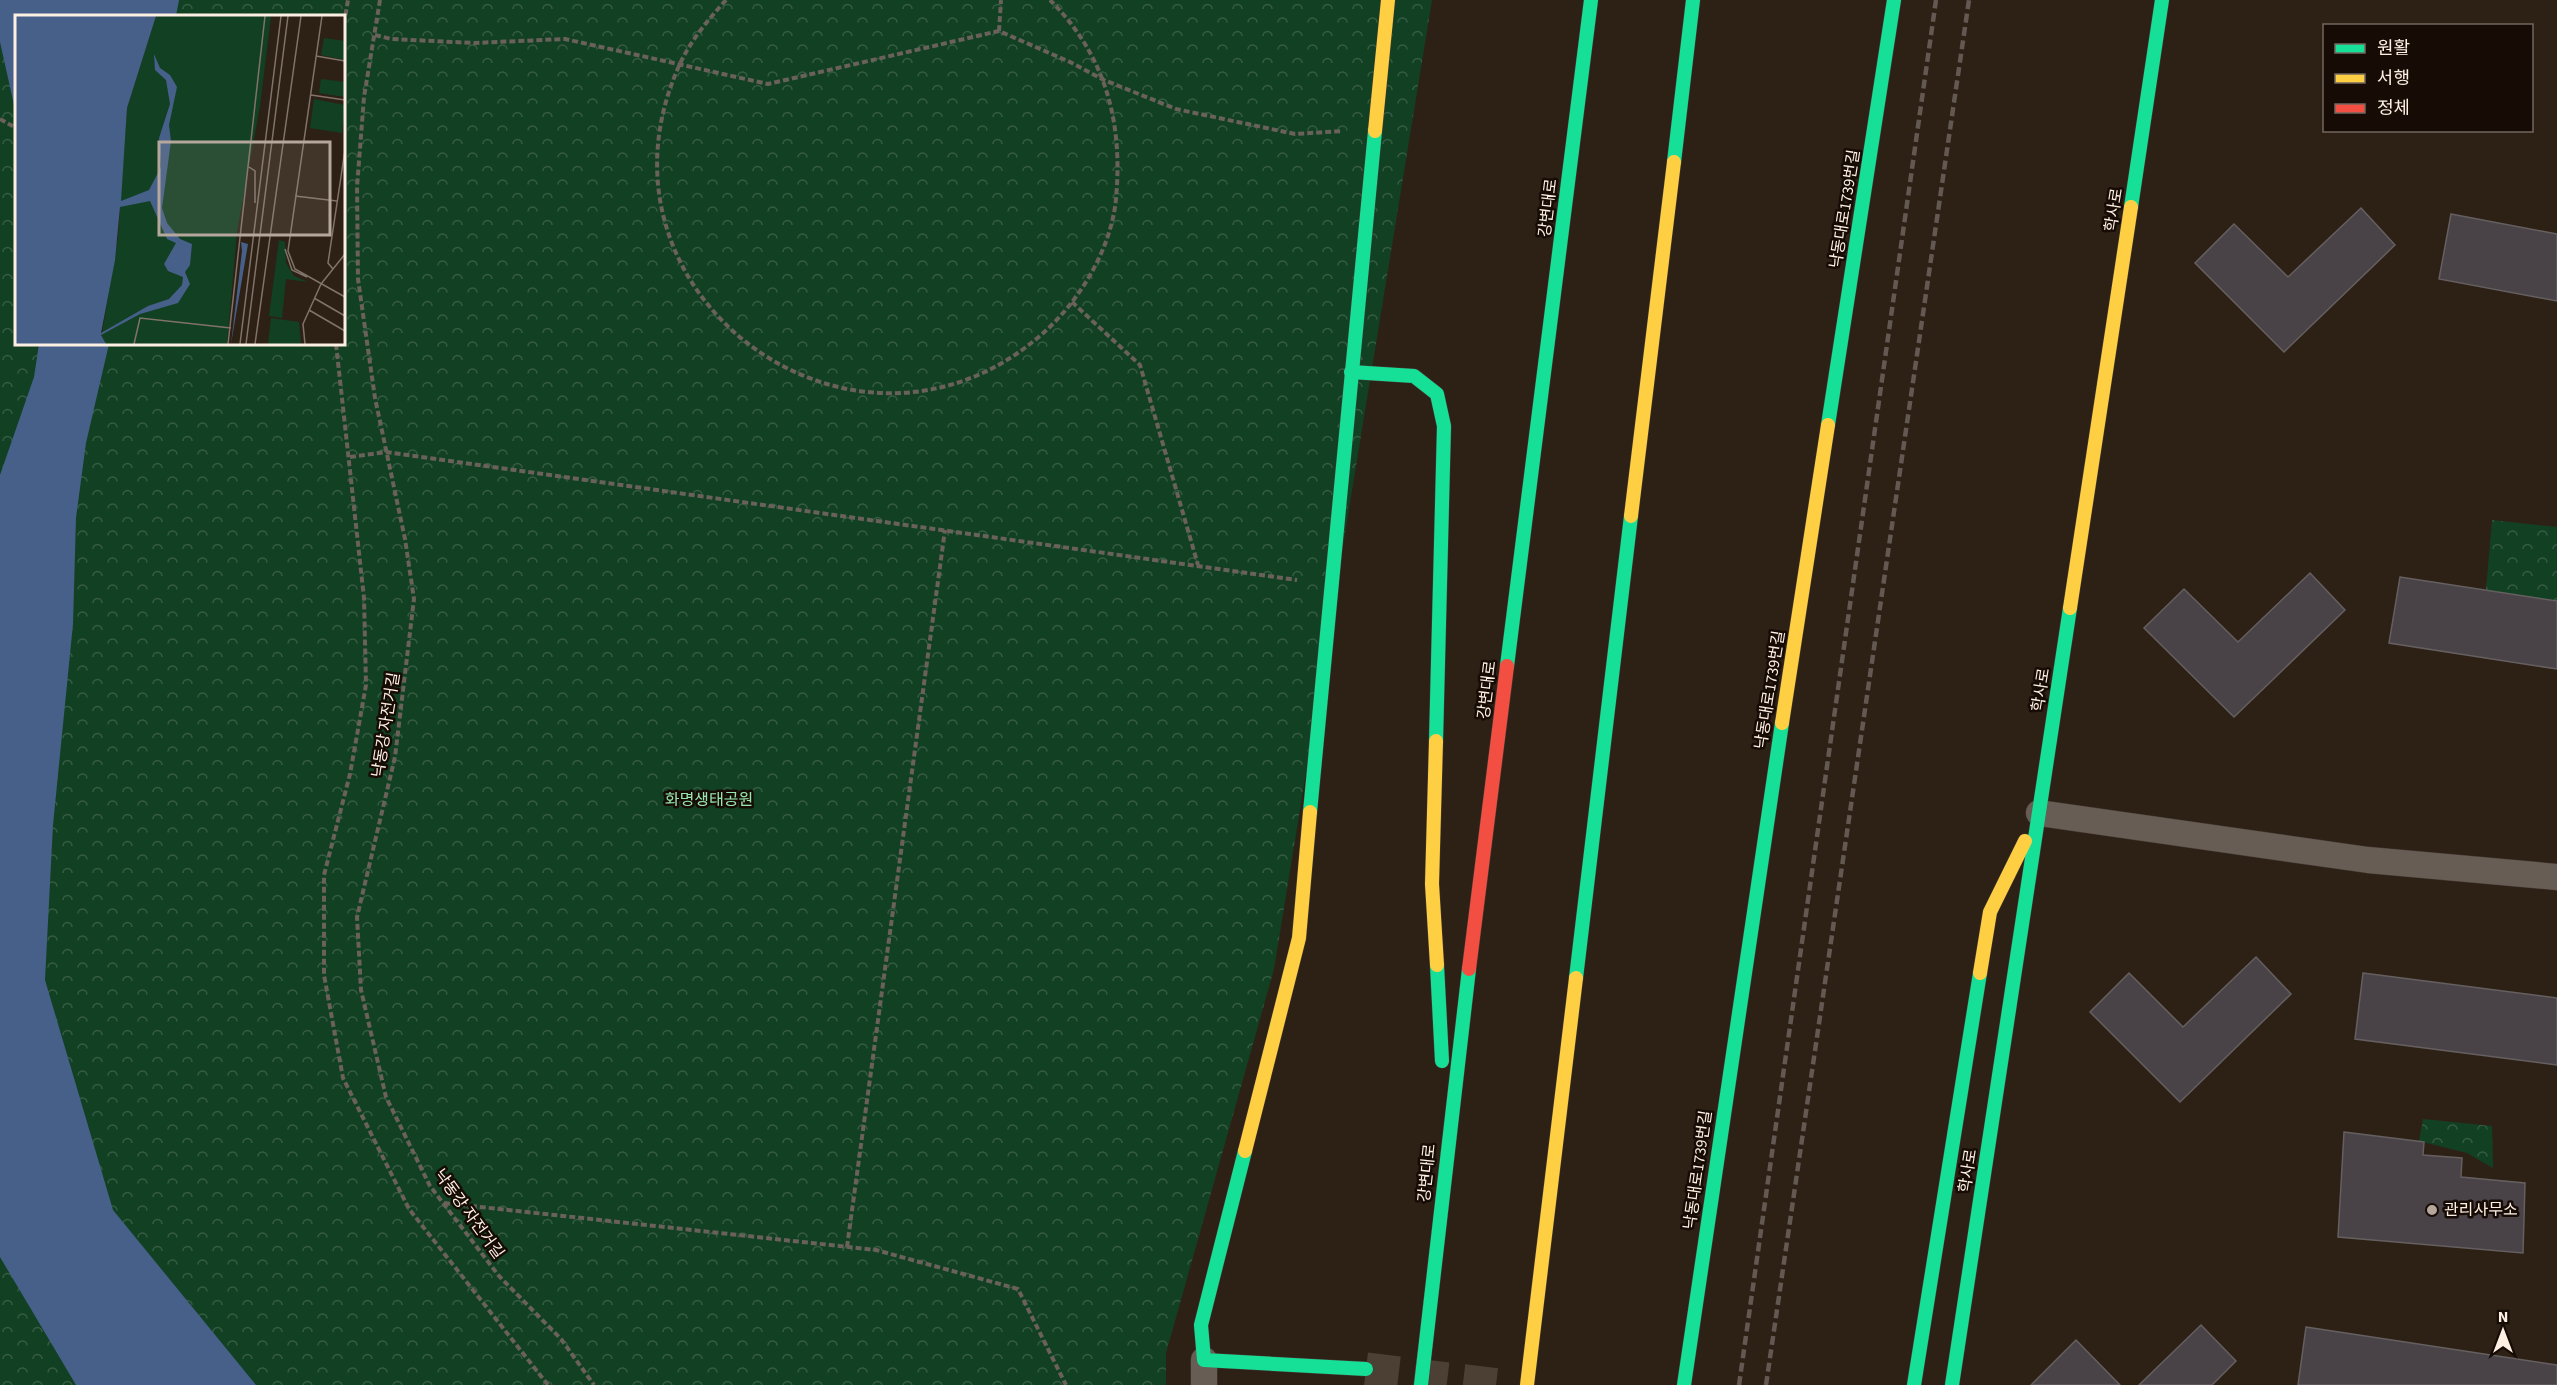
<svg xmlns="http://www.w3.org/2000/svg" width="2557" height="1385" font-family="'Source Sans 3','Noto Sans KR',sans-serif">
  <defs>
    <pattern id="park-crowns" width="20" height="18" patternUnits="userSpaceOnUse" patternTransform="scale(1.5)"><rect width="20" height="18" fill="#124023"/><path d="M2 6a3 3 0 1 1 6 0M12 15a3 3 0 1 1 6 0" fill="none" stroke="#365c43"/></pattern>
  </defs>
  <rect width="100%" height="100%" fill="#2d2116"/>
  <g fill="url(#park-crowns)" fill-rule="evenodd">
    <path d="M0 0H1432L1274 969 1166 1353V1385H0ZM16 16H344V344H16Z"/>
    <polygon points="2492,520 2557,527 2557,601 2486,590"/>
    <polygon points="2423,1119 2492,1126 2493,1168 2467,1153 2419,1141"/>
  </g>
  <g fill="#46608a">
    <polygon points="0,0 179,0 176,16 16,16 16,114 0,42"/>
    <polygon points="39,344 109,344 86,443 76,518 73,624 53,825 45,980 113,1210 256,1385 76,1385 0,1257 0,475 34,377"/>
  </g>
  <g fill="#494347" stroke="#655f60" stroke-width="1.5">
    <polygon points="2361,208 2395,245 2284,352 2195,263 2234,224 2288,277"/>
    <polygon points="2451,214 2557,234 2557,301 2439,279"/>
    <polygon points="2310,573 2345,610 2234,717 2144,628 2184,589 2238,642"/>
    <polygon points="2400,577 2557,601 2557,669 2389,643"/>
    <polygon points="2256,957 2291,994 2180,1102 2090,1012 2129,973 2183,1027"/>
    <polygon points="2363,973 2557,998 2557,1065 2355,1039"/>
    <polygon points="2344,1132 2424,1142 2423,1155 2462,1158 2461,1177 2525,1183 2523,1253 2338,1237"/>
    <polygon points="2201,1325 2236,1361 2212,1385 2139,1385"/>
    <polygon points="2306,1327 2557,1365 2557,1385 2298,1385"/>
    <polygon points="2076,1340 2120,1385 2031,1385"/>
  </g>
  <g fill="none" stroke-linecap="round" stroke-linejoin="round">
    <polyline stroke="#4c4035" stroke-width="33" stroke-dasharray="33 16" stroke-linecap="butt" points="1366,1369 1499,1385"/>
    <defs>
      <g id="street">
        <polyline points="2039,813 2368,860 2557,877"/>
        <polyline points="1204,1360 1204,1385"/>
      </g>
      <g id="fast">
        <polyline points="1674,162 1693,0"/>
        <polyline points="2131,207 2162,0"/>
        <polyline points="1351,372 1414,376 1437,394 1444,426 1436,741"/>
        <polyline points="1828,425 1894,0"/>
        <polyline points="1507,666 1591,0"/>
        <polyline points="1310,812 1375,131"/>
        <polyline points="1437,965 1442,1061"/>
        <polyline points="1576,978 1631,516"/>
        <polyline points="1245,1151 1201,1325 1204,1360 1366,1369"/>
        <polyline points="1421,1385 1469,969"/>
        <polyline points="1684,1385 1782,723"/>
        <polyline points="1914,1385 1980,973"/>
        <polyline points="1952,1385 2070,608"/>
      </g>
      <g id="slow">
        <polyline points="1375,131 1388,0"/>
        <polyline points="1631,516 1674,162"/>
        <polyline points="2070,608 2131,207"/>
        <polyline points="1782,723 1828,425"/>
        <polyline points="1436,741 1432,884 1437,965"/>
        <polyline points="1980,973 1990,912 2025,841"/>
        <polyline points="1245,1151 1299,938 1310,812"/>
        <polyline points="1527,1385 1576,978"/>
      </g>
      <polyline id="jam" points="1469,969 1507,666"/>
    </defs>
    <use href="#street" stroke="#473c35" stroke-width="27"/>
    <use href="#fast" stroke="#473c35" stroke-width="15"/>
    <use href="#slow" stroke="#473c35" stroke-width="15"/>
    <use href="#jam" stroke="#473c35" stroke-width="15"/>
    <g stroke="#69615a" stroke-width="4" stroke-dasharray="6 3" stroke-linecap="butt">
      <polyline points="380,0 364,97 357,187 358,279 375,398 405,539 414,599 395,757 357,917 361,990 386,1097 430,1186 499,1276 561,1339 594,1385"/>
      <path d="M726 0C708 20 690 41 679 66 577 293 854 497 1041 335 1079 302 1111 250 1116 199 1123 122 1106 56 1050 0"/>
      <polyline points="344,24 348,0"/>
      <polyline points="999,31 1001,0"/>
      <polyline points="375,35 391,39 474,43 565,39 768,84 999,31 1070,62 1104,80 1176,109 1295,134 1343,131"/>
      <polyline points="0,119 16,128"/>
      <polyline points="1072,302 1140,365 1198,565"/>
      <polyline points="336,344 364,598 366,685 350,774 324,875 324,975 343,1078 409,1209 548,1385"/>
      <polyline points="350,457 386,452 1297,580"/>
      <polyline points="444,1203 876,1250 1018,1289 1066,1385"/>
      <polyline points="847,1247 945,530"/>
    </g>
    <use href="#street" stroke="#675d55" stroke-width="26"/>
    <use href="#fast" stroke="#16e098" stroke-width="14"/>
    <use href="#slow" stroke="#ffcf43" stroke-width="14"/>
    <use href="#jam" stroke="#f24e42" stroke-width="14"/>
    <g stroke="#635952" stroke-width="4.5" stroke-dasharray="9 4.5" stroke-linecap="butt">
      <polyline points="1739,1385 1936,0"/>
      <polyline points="1766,1385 1969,0"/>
    </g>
  </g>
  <circle fill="#b5a79b" stroke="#160c05" stroke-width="2" cx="2432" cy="1210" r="6"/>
  <g text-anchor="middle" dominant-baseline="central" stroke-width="5" stroke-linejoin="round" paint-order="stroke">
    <g font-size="16" fill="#feefe3" stroke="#160c05">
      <text transform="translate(1548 208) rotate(-83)">강변대로</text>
      <text transform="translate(1845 209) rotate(-81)">낙동대로1739번길</text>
      <text transform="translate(2114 210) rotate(-81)">학사로</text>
      <text transform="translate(1487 690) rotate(-83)">강변대로</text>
      <text transform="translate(1770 690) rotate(-81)">낙동대로1739번길</text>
      <text transform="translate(2041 690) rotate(-81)">학사로</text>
      <text transform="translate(386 725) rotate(-81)">낙동강 자전거길</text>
      <text transform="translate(1698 1170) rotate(-82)">낙동대로1739번길</text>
      <text transform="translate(1968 1171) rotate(-81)">학사로</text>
      <text transform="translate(1427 1173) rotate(-84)">강변대로</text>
      <text transform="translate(469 1214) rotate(54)">낙동강 자전거길</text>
    </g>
    <g font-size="16" fill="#95e7ae" stroke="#160c05">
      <text x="709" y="800">화명생태공원</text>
    </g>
    <g font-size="16" fill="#feefe3" stroke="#160c05" text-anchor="start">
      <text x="2444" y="1210">관리사무소</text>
    </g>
  </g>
  <g transform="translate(15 15)">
    <rect width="330" height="330" fill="#2d2116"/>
    <path d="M141 1H256L245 91 222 217 212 329H91L86 324 103 222 112 93ZM299 84 330 90 327 118 295 113ZM264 225 270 227 271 248 279 261 293 267 271 264 267 303 254 301ZM256 303 284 307 286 329H253Z" fill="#124023"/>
    <path d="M309 23 330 26V45L306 40ZM188 27 216 30 212 70 184 67ZM306 64 330 67V82L304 78ZM184 73 212 76 208 116 180 113ZM219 86 229 87 227 110 217 109ZM206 232 219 234 213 279 200 278Z" fill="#124023"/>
    <path d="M0 1H141L112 93 106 186 134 175 146 152 144 123 155 89 151 65 140 55 139 39 145 53 155 60 162 72 154 110 156 126 147 193 152 208 165 224 177 229 175 250 170 257 175 269 163 288 125 299 86 320 91 329H0ZM135 186 152 224 161 228 149 249 153 256 168 262 167 270 154 284 133 291 86 318 100 245 105 192ZM226 227 233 229 216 329 227 236Z" fill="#46608a" fill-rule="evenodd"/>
    <path fill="none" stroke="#817368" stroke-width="1.5" d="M307 1 273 236 280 254 330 282M301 41 330 46M296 80 330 85M234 152 240 156V188M280 181 322 186M270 234 277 255 292 262M318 254 313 248 330 135M306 269 330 239M299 283 330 301M294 295 330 316M119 329 125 303 216 313M213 329 250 1M225 329 266 1M231 329 273 1M240 329 286 1M290 329 288 309 306 269"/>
    <path fill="#b5a79b" fill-opacity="0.15" stroke="#b5a79b" stroke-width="3" d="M144 127H315V220H144Z"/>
    <rect width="330" height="330" fill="none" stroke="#feefe3" stroke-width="3"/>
  </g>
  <rect x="2323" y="24" width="210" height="108" fill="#160c05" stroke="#73675e" stroke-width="1.5"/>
  <rect x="2335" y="44" width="30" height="9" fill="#16e098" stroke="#73675e" stroke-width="1.5"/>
  <text x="2377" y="54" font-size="18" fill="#feefe3">원활</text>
  <rect x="2335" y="74" width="30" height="9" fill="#ffcf43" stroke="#73675e" stroke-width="1.5"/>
  <text x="2377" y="84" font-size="18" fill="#feefe3">서행</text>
  <rect x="2335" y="104" width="30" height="9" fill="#f24e42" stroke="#73675e" stroke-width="1.5"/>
  <text x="2377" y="114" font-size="18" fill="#feefe3">정체</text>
  <g transform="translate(2503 1331)" stroke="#160c05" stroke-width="4.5" paint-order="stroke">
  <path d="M0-4.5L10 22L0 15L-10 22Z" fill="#feefe3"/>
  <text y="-9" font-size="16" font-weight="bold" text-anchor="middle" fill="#feefe3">N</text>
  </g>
</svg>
